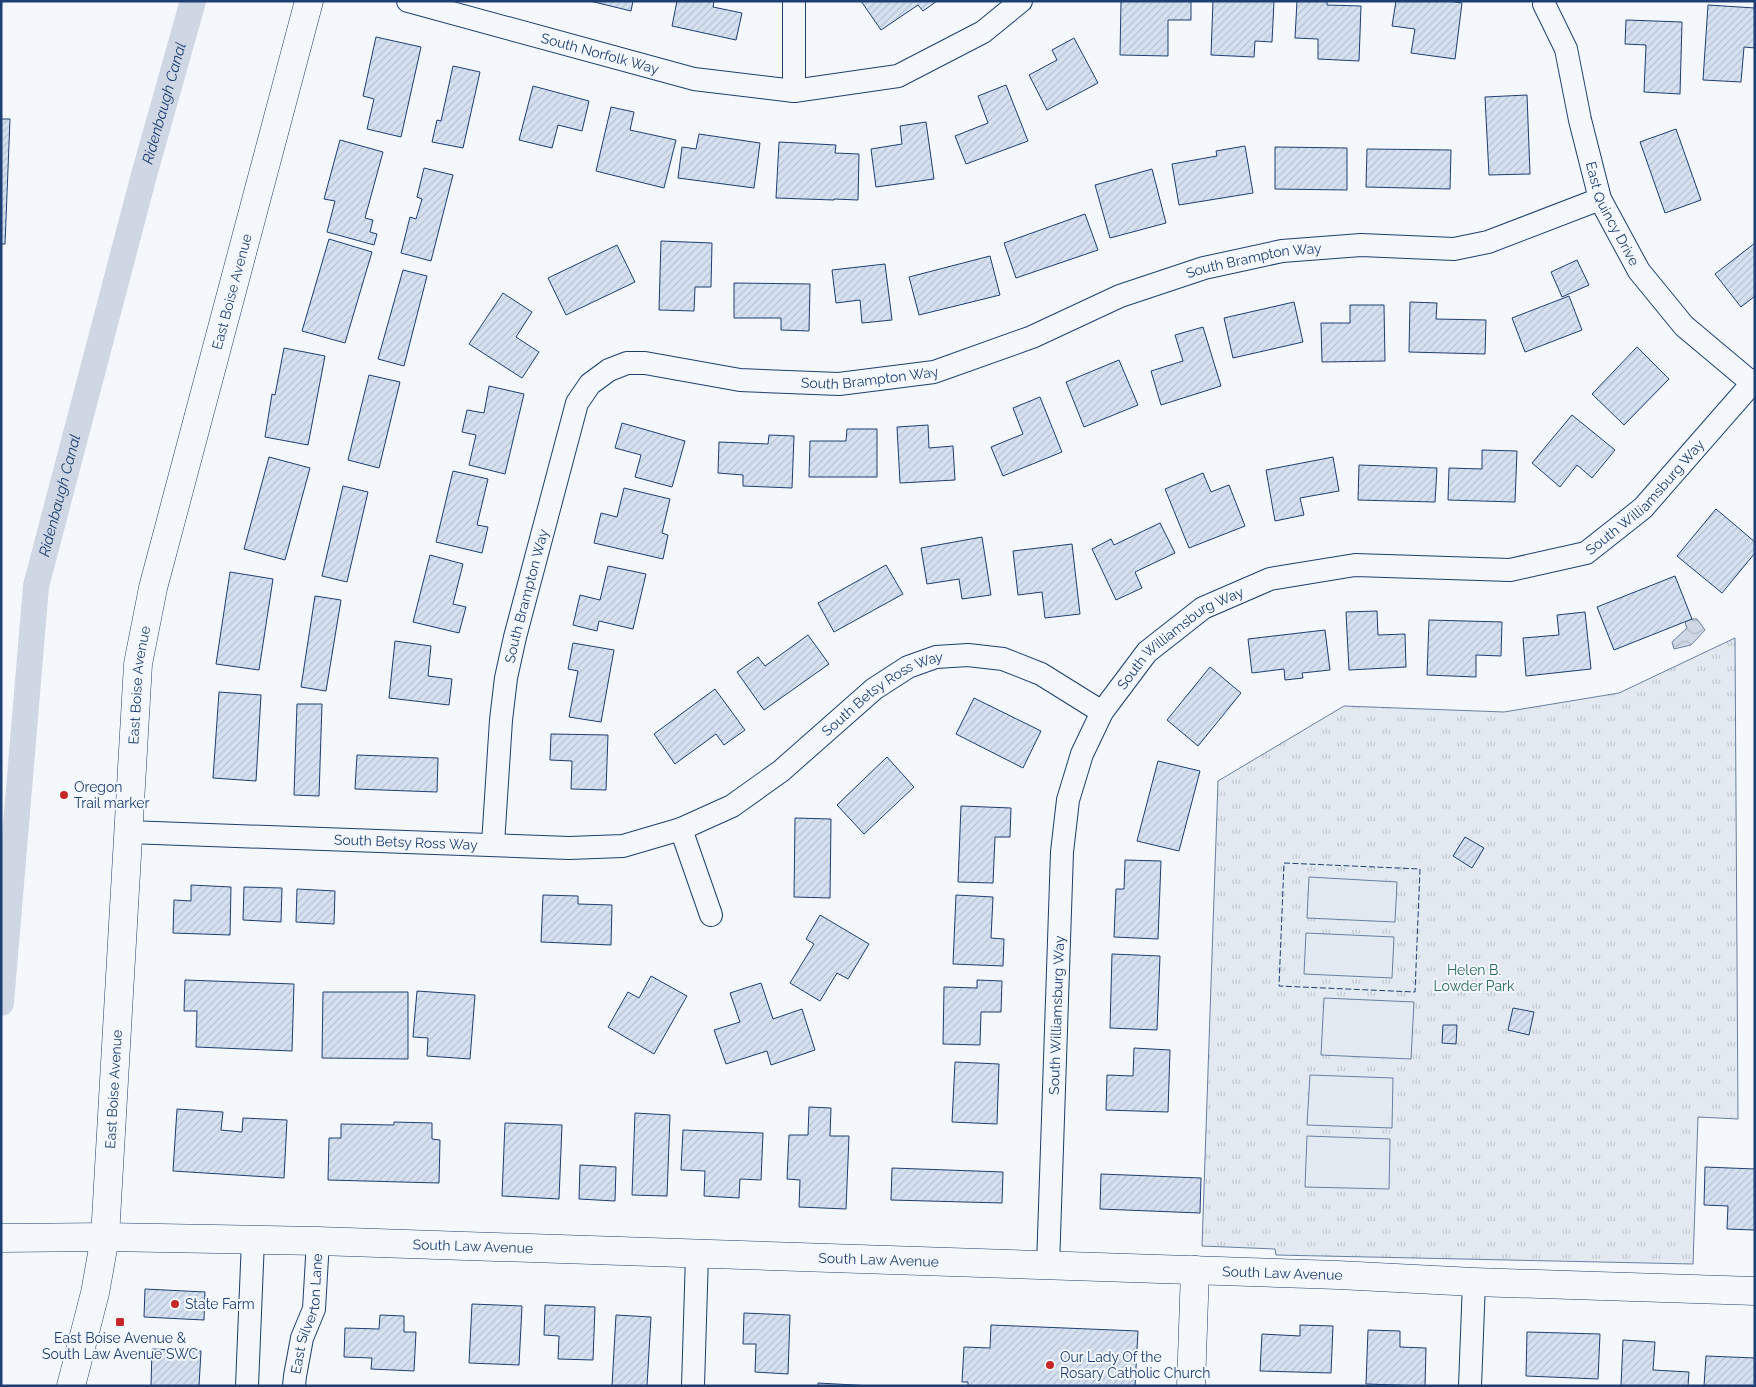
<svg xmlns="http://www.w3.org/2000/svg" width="1756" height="1387" font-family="Raleway,sans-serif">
  <defs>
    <pattern id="grass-tufts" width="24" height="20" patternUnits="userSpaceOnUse" patternTransform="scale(1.25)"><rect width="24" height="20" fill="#e3e9f0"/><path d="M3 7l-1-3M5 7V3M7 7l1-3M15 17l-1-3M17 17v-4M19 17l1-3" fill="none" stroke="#c2c9d1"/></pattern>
    <pattern id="water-waves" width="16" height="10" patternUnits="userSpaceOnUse" patternTransform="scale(1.25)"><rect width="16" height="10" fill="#cfd7e4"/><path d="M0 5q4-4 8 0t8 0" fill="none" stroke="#b1bac7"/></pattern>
    <pattern id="building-hatch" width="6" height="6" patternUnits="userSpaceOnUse" patternTransform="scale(1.25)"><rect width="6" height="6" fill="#d5e0f0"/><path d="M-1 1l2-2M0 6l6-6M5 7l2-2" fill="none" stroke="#b6c1d1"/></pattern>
  </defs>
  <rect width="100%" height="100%" fill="#f4f7fb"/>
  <polygon fill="url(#grass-tufts)" stroke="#687fa3" points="1735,638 1738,1119 1698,1117 1693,1264 1276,1255 1275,1249 1202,1246 1218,781 1344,706 1504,712 1619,693"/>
  <g fill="#e3e9f0" stroke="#687fa3">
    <polygon points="1309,877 1397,882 1395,922 1307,918"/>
    <polygon points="1306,933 1394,937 1392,978 1304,974"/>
    <polygon points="1324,998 1414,1002 1411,1059 1321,1055"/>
    <polygon points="1310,1075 1393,1078 1392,1128 1307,1125"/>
    <polygon points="1307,1136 1390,1139 1389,1189 1305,1187"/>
  </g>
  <polygon fill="url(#water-waves)" stroke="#687fa3" points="1691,619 1697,619 1705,630 1691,645 1674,649 1672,642 1687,628 1685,622"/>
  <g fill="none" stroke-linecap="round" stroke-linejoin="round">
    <path stroke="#cfd7e4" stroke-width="26" id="s1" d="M1 1003 36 586 144 175 193 1"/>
  </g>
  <g fill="url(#building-hatch)" stroke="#1d3f73">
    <polygon points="590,1 633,1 631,11"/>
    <polygon points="677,1 714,1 713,7 742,13 736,40 672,26"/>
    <polygon points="861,1 937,1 923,11 918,5 881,30"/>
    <polygon points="1121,1 1191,1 1191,20 1168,20 1168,56 1120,55"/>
    <polygon points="1213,1 1274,1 1272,42 1255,41 1254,57 1211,55"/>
    <polygon points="1297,1 1327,1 1327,5 1361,6 1359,61 1318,59 1318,39 1295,38"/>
    <polygon points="1396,1 1449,1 1462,3 1455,59 1411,53 1415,29 1392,26"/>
    <polygon points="1708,5 1755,8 1755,48 1744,47 1741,82 1703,80"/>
    <polygon points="1626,20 1682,22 1680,94 1644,92 1646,45 1625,44"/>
    <polygon points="376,37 421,47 401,137 367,129 374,99 363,96"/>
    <polygon points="1074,38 1098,83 1047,110 1029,75 1057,60 1052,50"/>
    <polygon points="453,66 480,72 463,148 432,142 437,120 441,121"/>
    <polygon points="1006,85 1028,141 966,164 955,136 988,123 978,96"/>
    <polygon points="533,86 589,101 582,131 558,125 552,148 519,140"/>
    <polygon points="1527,95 1530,174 1489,175 1485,97"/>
    <polygon points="611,107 634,112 630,130 676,140 664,188 596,171"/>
    <polygon points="1,119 10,119 5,244 1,244"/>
    <polygon points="926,122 934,179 876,187 871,149 902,144 900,126"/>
    <polygon points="1676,129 1701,200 1665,213 1640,142"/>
    <polygon points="699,134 760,143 754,188 678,178 682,147 696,149"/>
    <polygon points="340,140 383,152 365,218 373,220 370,232 377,234 374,245 327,232 335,201 324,199"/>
    <polygon points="779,142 836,145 835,153 859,154 858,200 834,199 834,200 776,198"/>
    <polygon points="1245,146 1253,193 1179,205 1172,164 1217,156 1216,151"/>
    <polygon points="1275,147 1347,148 1347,190 1275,189"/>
    <polygon points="1367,149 1451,150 1450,189 1366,187"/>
    <polygon points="424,168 453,175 431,261 401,253 410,217 416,219 422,199 417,197"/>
    <polygon points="1152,169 1166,223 1110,238 1095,185"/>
    <polygon points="1085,214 1098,250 1016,278 1004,243"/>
    <polygon points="329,239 372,252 345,343 302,331"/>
    <polygon points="661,241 712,243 711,287 695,287 694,311 659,310"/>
    <polygon points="1755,243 1755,296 1741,307 1715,274"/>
    <polygon points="617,245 635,282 566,315 548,278"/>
    <polygon points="990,256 1000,295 919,315 909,277"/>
    <polygon points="1577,260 1589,285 1562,297 1551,272"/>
    <polygon points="885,264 892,320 862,323 860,300 836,303 832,270"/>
    <polygon points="403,270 427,276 404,366 378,359"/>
    <polygon points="734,283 810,284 809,331 781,330 781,318 734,318"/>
    <polygon points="503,293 532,312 516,337 539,352 522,378 469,344"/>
    <polygon points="1569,296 1582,330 1525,352 1512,318"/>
    <polygon points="1294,302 1303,342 1233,358 1224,318"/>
    <polygon points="1410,302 1437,303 1436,319 1486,320 1485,354 1409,352"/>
    <polygon points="1350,305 1384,305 1385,361 1322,362 1321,323 1350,323"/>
    <polygon points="1203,327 1221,386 1161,405 1151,371 1183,361 1175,335"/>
    <polygon points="1637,347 1669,379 1624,425 1592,394"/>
    <polygon points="284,348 325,356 308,445 265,437 272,394 275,395"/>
    <polygon points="1119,360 1138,405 1084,427 1066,382"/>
    <polygon points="369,375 400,382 379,468 348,460"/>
    <polygon points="489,386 524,394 505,474 469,465 476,435 462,432 467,410 484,413"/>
    <polygon points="1040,397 1062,452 1003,476 991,447 1023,434 1013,408"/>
    <polygon points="1572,415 1615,450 1592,478 1577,465 1560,487 1532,463"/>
    <polygon points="622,423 685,441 672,487 635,477 641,455 615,448"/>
    <polygon points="928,425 929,448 953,446 955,480 900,483 897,427"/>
    <polygon points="847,429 877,429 877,477 809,477 810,441 846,441"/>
    <polygon points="769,435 794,436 792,488 743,486 743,475 718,473 719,442 768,444"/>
    <polygon points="1482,450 1517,451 1515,502 1448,500 1449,468 1482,469"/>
    <polygon points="269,457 310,468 285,560 244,549"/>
    <polygon points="1333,457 1339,491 1300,498 1304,515 1275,521 1266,470"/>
    <polygon points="1359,465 1437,468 1435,502 1358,500"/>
    <polygon points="453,471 488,479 477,525 488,527 482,553 436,542"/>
    <polygon points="1203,473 1211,492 1229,485 1245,526 1189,548 1165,489"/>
    <polygon points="343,486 368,492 347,582 322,576"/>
    <polygon points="624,488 670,499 662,533 668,535 663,559 594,543 601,513 617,517"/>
    <polygon points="1716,509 1755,542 1755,553 1722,593 1677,556"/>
    <polygon points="1160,523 1175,553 1135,572 1142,588 1116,600 1092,549 1111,539 1114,545"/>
    <polygon points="982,537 991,595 962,599 959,579 927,584 921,548"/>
    <polygon points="1072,544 1080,614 1045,618 1042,592 1018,595 1013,551"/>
    <polygon points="430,555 463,564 453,604 466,607 459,633 413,622"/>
    <polygon points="886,565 903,594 834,632 818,603"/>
    <polygon points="608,566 646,574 633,629 599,621 597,631 573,625 580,595 600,600"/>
    <polygon points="230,572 273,579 259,670 216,664"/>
    <polygon points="1675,576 1692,619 1614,650 1597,607"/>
    <polygon points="315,596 341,600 326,691 301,687"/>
    <polygon points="1377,611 1378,635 1405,634 1406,667 1349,670 1346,612"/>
    <polygon points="1585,612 1591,669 1526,676 1523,638 1559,635 1557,615"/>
    <polygon points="1429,620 1502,622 1501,656 1476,655 1476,677 1427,675"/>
    <polygon points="1325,630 1330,670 1302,673 1303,678 1285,680 1284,669 1252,673 1248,639"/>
    <polygon points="808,635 829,664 764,710 737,672 758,657 765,666"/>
    <polygon points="395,641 431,646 428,676 452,679 449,705 389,698"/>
    <polygon points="573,643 614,650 601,722 569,717 578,671 568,669"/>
    <polygon points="1210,667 1241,693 1198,746 1167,720"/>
    <polygon points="715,689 745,730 724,745 716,734 675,764 654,734"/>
    <polygon points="219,692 261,695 256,781 213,778"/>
    <polygon points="974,698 1041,731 1023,768 956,734"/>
    <polygon points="297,704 322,704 319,796 294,795"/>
    <polygon points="551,734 608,735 606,790 571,789 572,761 550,760"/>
    <polygon points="357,755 438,758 437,792 355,789"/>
    <polygon points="887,757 914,787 864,834 837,805"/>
    <polygon points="1158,761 1200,771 1179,851 1137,841"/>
    <polygon points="961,806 1011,808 1010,837 995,837 993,883 958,882"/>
    <polygon points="795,818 831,819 830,898 794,897"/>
    <polygon points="1465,837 1484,848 1472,868 1453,856"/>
    <polygon points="1125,860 1161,861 1158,939 1114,937 1116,889 1124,889"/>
    <polygon points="191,885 231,887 230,935 173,933 174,900 191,901"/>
    <polygon points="244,887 282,888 281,922 243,920"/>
    <polygon points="297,889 335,891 334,924 296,922"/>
    <polygon points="543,895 578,896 578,904 612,905 611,945 541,942"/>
    <polygon points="956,895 993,897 991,938 1004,939 1003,966 953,964"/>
    <polygon points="820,915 869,944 848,979 837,973 820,1001 790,983 814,944 806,939"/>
    <polygon points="1112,954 1160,956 1157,1030 1110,1028"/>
    <polygon points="651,976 687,996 654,1054 608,1027 628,992 639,998"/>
    <polygon points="185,980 294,984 292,1051 196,1047 197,1011 184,1011"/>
    <polygon points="977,980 1002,981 1001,1012 981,1012 980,1045 943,1044 944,987 977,988"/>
    <polygon points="761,983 773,1019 802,1009 815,1050 771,1065 767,1051 726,1064 714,1030 740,1022 730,993"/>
    <polygon points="417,991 475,995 470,1059 427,1056 428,1038 413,1037"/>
    <polygon points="323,992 408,992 408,1059 322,1058"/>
    <polygon points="1513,1008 1534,1012 1529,1035 1508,1030"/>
    <polygon points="1443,1025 1457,1025 1456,1044 1442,1043"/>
    <polygon points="1134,1048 1170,1050 1168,1112 1106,1110 1107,1075 1133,1076"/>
    <polygon points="955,1062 999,1064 997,1124 952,1122"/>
    <polygon points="809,1107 831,1108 830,1136 849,1136 846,1209 799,1207 800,1180 787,1179 789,1135 808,1135"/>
    <polygon points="177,1109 223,1112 221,1130 242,1132 243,1118 287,1120 284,1178 173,1171"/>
    <polygon points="635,1113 670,1115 667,1196 632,1195"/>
    <polygon points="394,1122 432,1123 432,1139 440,1140 439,1183 328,1180 329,1138 341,1138 341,1124 394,1125"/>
    <polygon points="505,1123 562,1125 559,1199 502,1196"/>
    <polygon points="683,1130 763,1133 761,1180 740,1179 739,1198 704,1196 705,1171 681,1170"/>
    <polygon points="580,1165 616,1167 615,1201 579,1199"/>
    <polygon points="1705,1167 1755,1169 1755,1230 1727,1229 1728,1206 1704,1205"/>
    <polygon points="892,1168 1003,1172 1002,1203 891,1200"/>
    <polygon points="1101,1174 1201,1178 1200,1213 1100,1209"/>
    <polygon points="145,1289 205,1292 204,1320 144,1317"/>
    <polygon points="472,1304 522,1306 519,1365 469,1363"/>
    <polygon points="545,1305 595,1307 593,1360 558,1359 559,1336 544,1335"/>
    <polygon points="744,1313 790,1315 788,1374 755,1372 756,1344 743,1344"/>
    <polygon points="380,1315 404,1316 404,1332 416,1332 414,1371 371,1369 372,1358 344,1357 345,1328 379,1329"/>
    <polygon points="616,1315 651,1317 647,1386 612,1386"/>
    <polygon points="991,1325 1138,1331 1135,1386 968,1386 968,1382 962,1382 964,1347 990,1348"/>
    <polygon points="1300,1325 1333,1326 1331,1373 1260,1371 1262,1334 1300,1336"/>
    <polygon points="1368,1330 1400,1331 1400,1347 1426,1348 1425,1386 1366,1384"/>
    <polygon points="1527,1332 1600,1334 1598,1379 1526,1376"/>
    <polygon points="1623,1340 1655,1342 1653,1370 1689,1372 1688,1386 1621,1386"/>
    <polygon points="152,1349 201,1351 199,1386 151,1386"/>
    <polygon points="1706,1356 1755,1358 1755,1386 1704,1386"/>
    <polygon points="818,1383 873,1386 818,1386"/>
  </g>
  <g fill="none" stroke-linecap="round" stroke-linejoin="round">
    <defs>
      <g id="street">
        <path id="s2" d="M408 1 694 79 794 91 898 76 983 32 1021 1"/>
        <path id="s3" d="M1544 4 1566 49 1580 120 1600 199 1639 271 1684 326 1752 383"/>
        <polyline points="794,91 794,1"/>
        <polyline points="681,829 711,915"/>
        <path id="s4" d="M128 832 569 848 623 846 681 829 732 806 781 771 874 689 908 667 936 657 968 655 1003 659 1041 674 1102 712"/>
        <path id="s5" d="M493 844 501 720 506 678 515 637 577 403 590 384 609 370 627 363H645L740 380 839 384 934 372 1032 337 1120 296 1204 268 1282 251 1361 245 1454 249 1488 242 1600 199"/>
        <path id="s6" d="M1048 1266 1062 852 1068 800 1082 754 1102 712 1147 652 1203 608 1270 579 1355 565 1510 570 1586 553 1643 508 1755 380"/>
        <polyline points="247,1386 253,1240"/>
        <path id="s7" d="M294 1386 295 1376 302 1338 314 1309 318 1241"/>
        <polyline points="693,1386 697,1255"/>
        <polyline points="1470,1386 1474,1282"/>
      </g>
      <g id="secondary">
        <path id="s8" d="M1 1238 105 1237 318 1241 1338 1275 1474 1282 1755 1291"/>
        <path id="s9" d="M71 1386 95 1293 105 1237 138 664 153 588 309 1"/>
        <polyline points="1191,1386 1195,1270"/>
      </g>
    </defs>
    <use href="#street" stroke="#1d3f73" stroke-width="24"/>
    <use href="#secondary" stroke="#1d3f73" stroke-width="29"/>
    <use href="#street" stroke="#f4f7fb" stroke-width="22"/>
    <use href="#secondary" stroke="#f4f7fb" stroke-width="28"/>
    <polygon stroke="#1d3f73" stroke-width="1" stroke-dasharray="6 2.5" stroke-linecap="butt" points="1284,863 1420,869 1415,992 1279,986"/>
  </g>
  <g fill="#c62828" stroke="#f4f7fb" stroke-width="2">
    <circle cx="64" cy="795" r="5"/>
    <circle cx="175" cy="1304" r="5"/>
    <rect x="115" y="1317" width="10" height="10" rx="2.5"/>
    <circle cx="1050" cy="1365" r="5"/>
  </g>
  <g text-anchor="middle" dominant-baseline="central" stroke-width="4" stroke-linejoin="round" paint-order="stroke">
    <g font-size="14" fill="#1d3f73" stroke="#f4f7fb">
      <text stroke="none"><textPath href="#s2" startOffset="199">South Norfolk Way</textPath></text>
      <text stroke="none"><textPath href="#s3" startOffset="222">East Quincy Drive</textPath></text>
      <text stroke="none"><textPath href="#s5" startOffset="1166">South Brampton Way</textPath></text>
      <text stroke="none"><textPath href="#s9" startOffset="1111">East Boise Avenue</textPath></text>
      <text stroke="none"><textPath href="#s5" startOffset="761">South Brampton Way</textPath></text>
      <text stroke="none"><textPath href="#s6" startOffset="1181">South Williamsburg Way</textPath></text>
      <text stroke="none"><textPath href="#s5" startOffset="251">South Brampton Way</textPath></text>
      <text stroke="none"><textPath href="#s6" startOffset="671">South Williamsburg Way</textPath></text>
      <text stroke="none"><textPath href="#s9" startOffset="706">East Boise Avenue</textPath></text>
      <text stroke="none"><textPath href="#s4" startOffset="801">South Betsy Ross Way</textPath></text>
      <text stroke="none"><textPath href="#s4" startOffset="278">South Betsy Ross Way</textPath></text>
      <text stroke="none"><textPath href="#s6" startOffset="251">South Williamsburg Way</textPath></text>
      <text stroke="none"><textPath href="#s9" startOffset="301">East Boise Avenue</textPath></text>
      <text stroke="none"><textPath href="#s8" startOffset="472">South Law Avenue</textPath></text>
      <text stroke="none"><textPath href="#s8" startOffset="878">South Law Avenue</textPath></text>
      <text stroke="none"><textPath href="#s8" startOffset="1282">South Law Avenue</textPath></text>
      <text stroke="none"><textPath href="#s7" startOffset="74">East Silverton Lane</textPath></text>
    </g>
    <g font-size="14" fill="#1d3f73" stroke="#f4f7fb" text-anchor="start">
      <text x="74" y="787">Oregon<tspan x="74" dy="16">Trail marker</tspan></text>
      <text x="185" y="1304">State Farm</text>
      <text x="120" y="1338" text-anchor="middle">East Boise Avenue &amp;<tspan x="120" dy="16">South Law Avenue SWC</tspan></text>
      <text x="1060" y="1357">Our Lady Of the<tspan x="1060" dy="16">Rosary Catholic Church</tspan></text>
    </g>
    <g font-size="14" fill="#2c6c60" stroke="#f4f7fb">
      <text x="1474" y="970">Helen B.<tspan x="1474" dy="16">Lowder Park</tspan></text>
    </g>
    <g font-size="15" font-style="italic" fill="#1d3f73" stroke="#f4f7fb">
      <text stroke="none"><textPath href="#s1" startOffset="918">Ridenbaugh Canal</textPath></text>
      <text stroke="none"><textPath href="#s1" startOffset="512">Ridenbaugh Canal</textPath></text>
    </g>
  </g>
  <rect width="1756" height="1387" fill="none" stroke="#1d3f73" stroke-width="5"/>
</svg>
